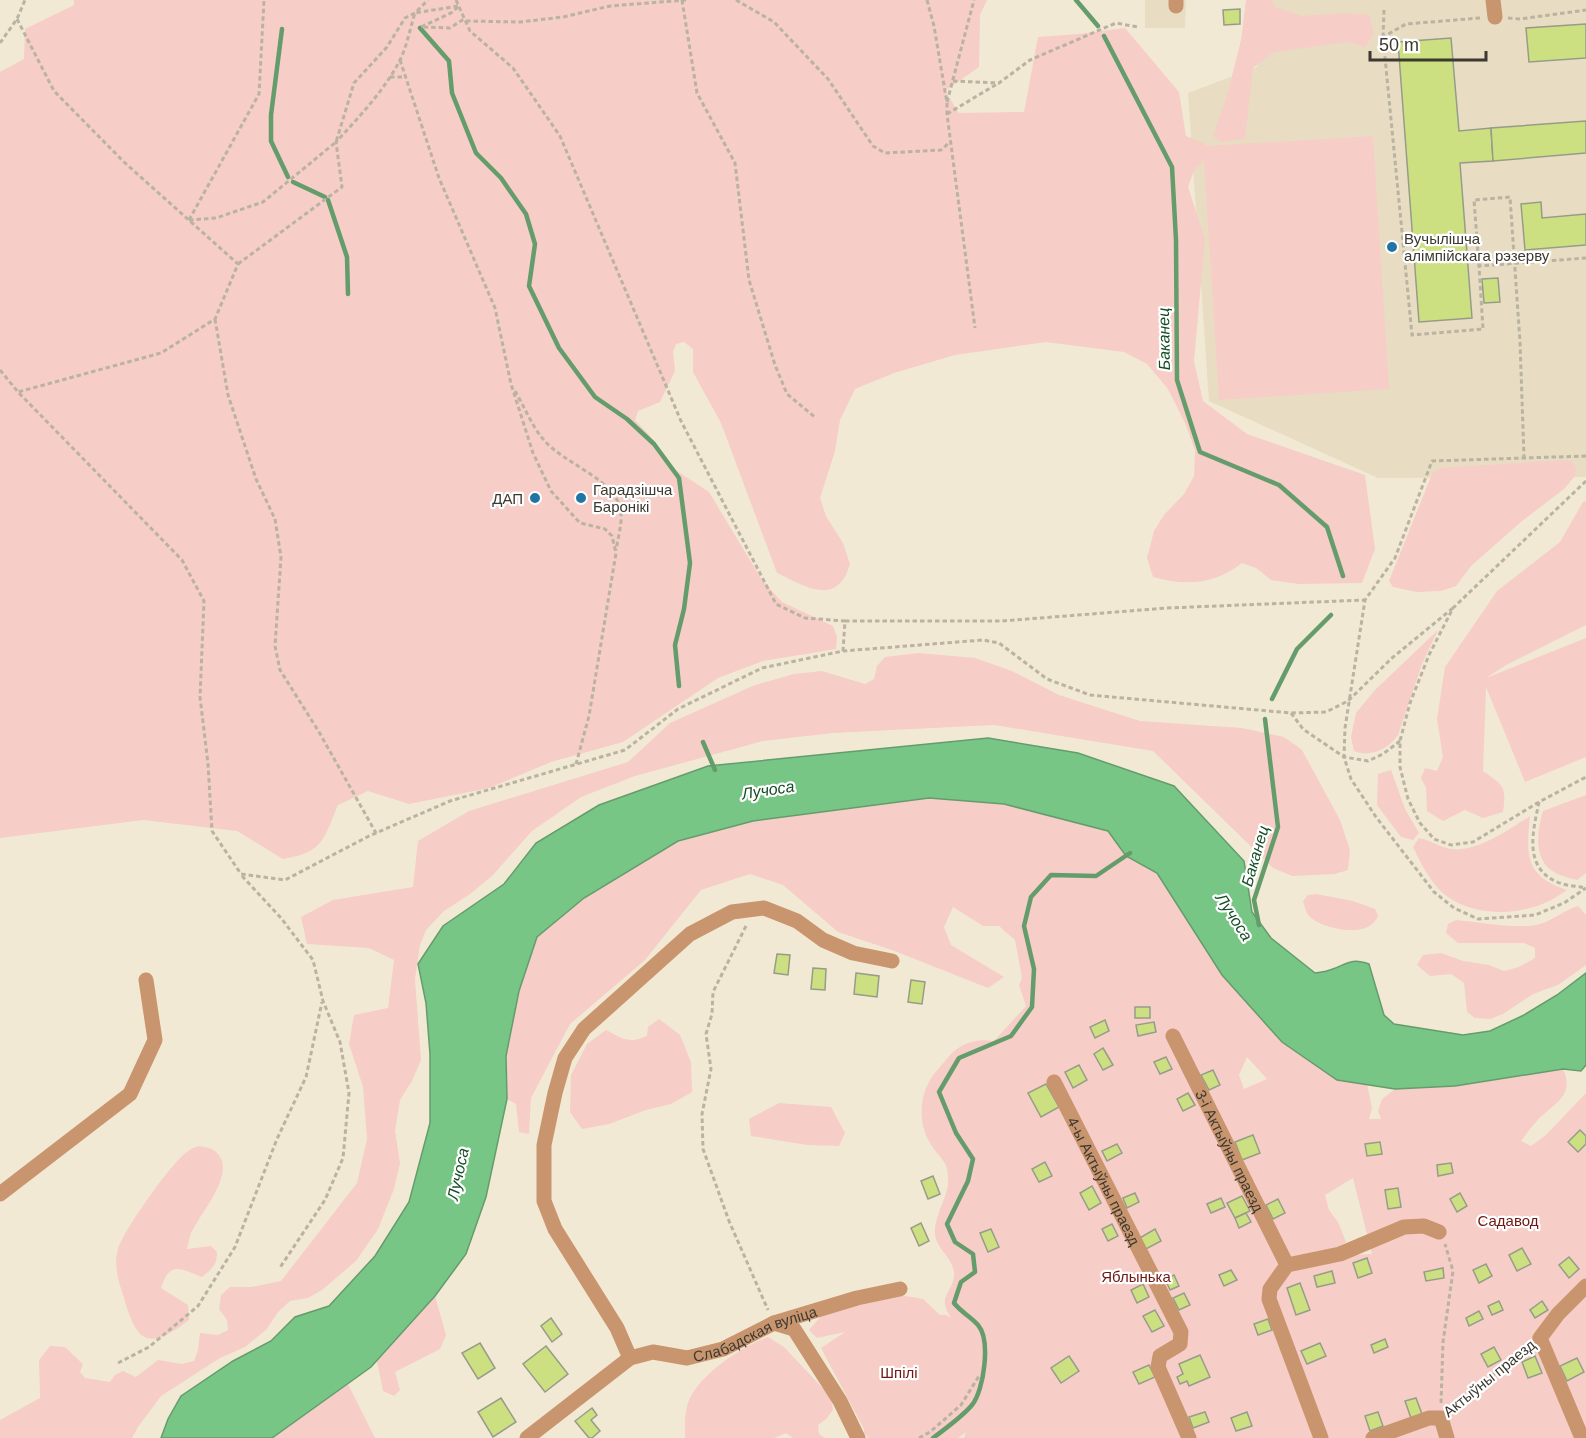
<svg xmlns="http://www.w3.org/2000/svg" width="1586" height="1438" font-family="Arial,sans-serif">
  <rect width="100%" height="100%" fill="#f2e9d5"/>
  <g fill="#e8ddc2">
    <polygon points="1145,0 1186,0 1185,28 1145,28"/>
    <polygon points="1265,0 1586,0 1586,477 1378,478 1209,401 1188,93 1257,67"/>
  </g>
  <g fill="#f6cdc7" fill-rule="evenodd">
    <path d="M74 0H987L980 15 979 67 945 91 959 113 1024 112 1038 37 1079 34 1125 28 1179 92 1186 136 1202 142 1207 146 1373 136 1389 389 1219 400 1204 161 1195 168 1188 187 1205 239 1194 361 1203 401 1247 434 1365 475 1375 549 1362 583 1299 584 1271 580 1256 568 1242 563C1214 585 1186 586 1153 577L1147 558 1154 531 1164 515 1184 494 1194 476 1195 450 1185 423 1168 389 1147 364 1124 352 1046 342 955 355 894 373 855 389 840 420 835 451 820 498 826 516 843 543 850 564C848 569 846 577 842 581 826 602 795 581 777 573L721 423 693 372V349L684 342 676 344 673 352 675 371 660 402 638 411 635 420 651 437 660 456 677 471 709 492 762 580 782 602 833 626 837 637 836 649 763 661 718 678 623 742 551 762 489 788 409 804 368 791 338 805C323 840 324 852 283 859L237 831 143 820 0 838V72L24 59 25 29 74 5Z"/>
    <polygon points="1246,0 1272,0 1275,7 1302,16 1344,13 1369,15 1374,34 1365,47 1349,42 1274,52 1253,68 1245,139 1222,142 1213,136 1228,92 1241,40"/>
    <polygon points="1564,460 1572,461 1576,468 1575,476 1564,489 1522,521 1471,566 1456,586 1441,591 1417,592 1393,587 1389,581 1432,474 1440,468"/>
    <path d="M1586 501V625L1506 665 1486 678 1586 638V757L1525 782 1486 687 1483 771C1503 785 1507 786 1503 812L1483 818 1465 810 1443 821 1427 811 1426 788 1421 778 1425 768 1437 771 1443 757 1437 719 1445 667 1497 591 1560 542 1583 502Z"/>
    <path d="M1438 630 1422 664 1398 735C1388 749 1370 758 1354 751L1351 737 1356 713 1375 690Z"/>
    <polygon points="918,653 975,658 1012,671 1059,695 1140,721 1242,728 1284,737 1302,750 1340,820 1350,850 1348,870 1335,874 1292,876 1273,868 1153,751 994,725 833,733 763,741 635,776 581,797 532,831 492,876 470,894 444,911 426,930 420,945 415,979 421,1060 412,1081 400,1100 395,1131 400,1163 394,1189 378,1229 356,1261 322,1290 308,1298 290,1301 278,1312 266,1330 245,1347 220,1358 161,1396 138,1427 132,1438 0,1438 0,1420 40,1398 39,1360 50,1346 65,1347 83,1364 80,1372 85,1378 110,1382 115,1375 123,1371 136,1377 158,1360 182,1364 194,1361 198,1350 200,1333 218,1335 228,1330 227,1320 219,1309 221,1295 230,1287 251,1287 281,1281 357,1183 367,1139 363,1087 349,1044 354,1015 388,1008 394,960 369,948 307,944 301,917 333,900 413,887 418,841 469,811 628,762 670,723 755,685 794,674 822,671 865,684 874,679 877,666 885,657"/>
    <polygon points="1391,770 1405,809 1419,833 1413,840 1401,837 1377,805 1378,774"/>
    <path d="M1586 795V873L1577 880C1570 878 1560 876 1554 872 1533 860 1537 830 1543 811Z"/>
    <path d="M929 798 1004 804 1108 831 1126 856 1157 872 1222 975 1337 1080 1367 1084 1372 1108 1369 1119H1381L1378 1111 1382 1099 1395 1089 1455 1086 1563 1069C1576 1097 1552 1104 1536 1122 1530 1128 1526 1135 1521 1141L1531 1146 1546 1135 1586 1093V1438H964L966 1432 958 1438H869L864 1433V1429L821 1348 845 1332 817 1338 809 1330 823 1314 900 1295 923 1299 940 1315H946L951 1318C936 1295 953 1293 954 1276 955 1257 934 1249 935 1231 935 1216 948 1195 948 1183 949 1160 941 1161 930 1143 919 1126 919 1100 929 1082 933 1074 940 1067 946 1060 958 1044 974 1038 994 1041L1026 1006 1019 985 1022 978 1015 940 999 926H983L953 907 944 927 951 945 1004 977 988 988 892 950 838 932 783 885 750 874 701 890 645 960 570 1024 531 1098 529 1134 519 1132 516 1104 507 1099 506 1056 519 991 537 937 584 898 678 841 753 821ZM1247 1057 1267 1079 1244 1089 1239 1075ZM1353 1178 1372 1254 1327 1256 1346 1242 1338 1222 1329 1210 1325 1195Z"/>
    <path d="M1530 816C1526 856 1525 876 1567 890 1561 894 1554 899 1547 902 1517 916 1475 916 1448 897 1432 886 1421 864 1413 847L1419 838C1430 840 1439 847 1451 849 1476 853 1510 829 1530 816Z"/>
    <path d="M1316 894 1353 901 1375 909 1378 916C1369 939 1327 930 1311 918 1306 914 1305 907 1303 901L1308 895Z"/>
    <path d="M1578 906 1586 915V965L1558 985 1533 994 1503 1014 1490 1019 1475 1018 1467 1012 1464 983 1451 974 1430 976 1417 965 1423 955 1441 953 1463 961 1489 965 1504 971 1519 967 1535 958V948L1524 943H1458L1446 933 1448 924 1456 920C1478 922 1520 930 1540 924 1554 920 1564 910 1578 906Z"/>
    <path d="M659 1019 680 1035 691 1062 692 1092 671 1104 646 1110 609 1124 582 1129 570 1112 571 1075 587 1044 606 1030C623 1039 629 1044 647 1036L648 1027Z"/>
    <polygon points="779,1103 831,1107 845,1133 839,1146 807,1145 751,1136 749,1119"/>
    <path d="M199 1146C205 1147 212 1148 216 1152 239 1173 197 1216 190 1236 189 1240 188 1245 187 1249L211 1246 217 1252C217 1265 212 1269 202 1277 180 1269 170 1260 161 1288L188 1305 189 1320C150 1350 137 1345 124 1298 119 1283 113 1265 118 1249 123 1231 172 1162 187 1152 190 1149 195 1147 199 1146Z"/>
    <polygon points="435,1296 446,1335 440,1349 395,1372 400,1390 394,1396 383,1391 377,1361"/>
    <path d="M768 1337 784 1347 831 1397 833 1410 826 1419 818 1425 819 1434 825 1438H793L786 1433 774 1438H685C685 1425 684 1408 691 1396 703 1373 743 1345 768 1337Z"/>
    <polygon points="348,1384 375,1438 272,1438"/>
  </g>
  <path fill="#77c685" stroke="#659c6c" stroke-width="1.5" d="M988 738 1078 753 1174 786 1244 861 1252 912 1271 938 1315 973C1319 972 1325 972 1330 970 1347 965 1349 957 1369 964L1384 1015 1394 1024 1463 1035 1490 1031 1524 1015 1557 995 1586 973V1065L1581 1071 1563 1069 1455 1086 1395 1089 1337 1080 1282 1042 1222 975 1157 873 1126 856 1108 831 1004 804 929 798 753 821 678 841 584 898 537 937 519 991 506 1056 507 1099 486 1197 466 1254 435 1296 371 1367 272 1438H161L168 1419 181 1396 233 1361 271 1341 295 1317 329 1306 375 1256 409 1202 430 1123V1054L426 1003 418 964 443 926 504 884 536 843 599 805 708 766Z"/>
  <g fill="none" stroke-linecap="round" stroke-linejoin="round">
    <g stroke="#659c6c" stroke-width="4.5">
      <polyline points="1076,0 1098,26"/>
      <polyline points="420,28 449,61 452,93 476,153 501,178 526,214 535,244 529,286 559,348 595,397 627,419 654,444 679,478 690,563 684,609 675,645 679,686"/>
      <polyline points="282,29 271,115 271,141 288,177"/>
      <polyline points="1104,36 1172,167 1176,240 1177,380 1200,452 1279,485 1327,527 1343,576"/>
      <polyline points="293,182 325,197"/>
      <polyline points="328,200 347,257 348,294"/>
      <polyline points="1272,699 1297,649 1331,615"/>
      <polyline points="703,742 715,770"/>
      <polyline points="1259,925 1254,900 1278,827 1265,719"/>
      <path d="M933 1438C946 1428 962 1417 972 1405 984 1390 991 1340 978 1325 971 1317 961 1312 954 1303L961 1282 975 1272 973 1254 955 1242 947 1224 968 1181 973 1159 956 1133 939 1092 959 1058 1011 1036 1032 1007 1034 969 1024 926 1031 897 1051 875 1096 876 1130 853"/>
    </g>
  </g>
  <g fill="#cde081" stroke="#979c89" stroke-width="1.5">
    <polygon points="1240,9 1240,24 1224,25 1223,10"/>
    <polygon points="1586,24 1586,58 1529,62 1526,28"/>
    <polygon points="1451,38 1459,131 1491,128 1493,161 1460,163 1472,318 1419,322 1398,42"/>
    <polygon points="1586,121 1586,153 1493,161 1491,128"/>
    <polygon points="1541,202 1542,218 1586,214 1586,245 1525,250 1521,204"/>
    <polygon points="1498,278 1500,302 1484,303 1482,279"/>
    <polygon points="777,954 790,955 788,975 774,973"/>
    <polygon points="813,968 826,969 825,990 811,989"/>
    <polygon points="856,973 879,976 877,997 854,994"/>
    <polygon points="911,980 925,982 922,1004 908,1002"/>
    <rect x="1135" y="1007" width="15" height="11"/>
    <polygon points="1105,1020 1109,1031 1095,1038 1090,1027"/>
    <polygon points="1154,1022 1156,1032 1138,1036 1136,1025"/>
    <polygon points="1103,1048 1113,1065 1103,1070 1094,1054"/>
    <polygon points="1166,1057 1172,1069 1160,1074 1154,1062"/>
    <polygon points="1079,1065 1087,1080 1073,1088 1065,1072"/>
    <polygon points="1213,1070 1220,1085 1209,1090 1201,1075"/>
    <polygon points="1046,1084 1059,1107 1041,1117 1028,1093"/>
    <polygon points="1188,1093 1195,1105 1183,1111 1177,1099"/>
    <polygon points="1580,1130 1586,1136 1586,1144 1578,1152 1568,1142"/>
    <polygon points="1253,1135 1260,1153 1242,1160 1235,1142"/>
    <polygon points="1380,1142 1382,1154 1367,1156 1365,1144"/>
    <polygon points="1117,1144 1122,1153 1107,1161 1102,1151"/>
    <polygon points="1045,1162 1052,1176 1039,1182 1032,1169"/>
    <polygon points="1451,1163 1453,1173 1438,1176 1437,1165"/>
    <polygon points="933,1176 940,1194 928,1199 921,1181"/>
    <polygon points="1092,1186 1101,1203 1089,1210 1080,1193"/>
    <polygon points="1398,1188 1401,1207 1388,1209 1385,1190"/>
    <polygon points="1135,1193 1139,1202 1127,1208 1123,1198"/>
    <polygon points="1460,1193 1467,1206 1457,1212 1450,1199"/>
    <polygon points="1242,1196 1250,1211 1235,1218 1227,1203"/>
    <polygon points="1221,1198 1225,1207 1211,1213 1207,1204"/>
    <polygon points="1278,1199 1285,1213 1273,1219 1266,1205"/>
    <polygon points="1246,1213 1251,1222 1239,1228 1235,1218"/>
    <polygon points="921,1223 929,1241 919,1246 911,1228"/>
    <polygon points="1112,1224 1118,1236 1108,1241 1102,1229"/>
    <polygon points="991,1229 999,1247 988,1252 980,1233"/>
    <polygon points="1155,1229 1161,1241 1144,1250 1138,1239"/>
    <polygon points="1522,1248 1531,1264 1517,1271 1509,1255"/>
    <polygon points="1569,1257 1579,1269 1569,1278 1559,1265"/>
    <polygon points="1367,1258 1372,1273 1358,1278 1353,1263"/>
    <polygon points="1486,1264 1492,1276 1479,1283 1473,1270"/>
    <polygon points="1443,1268 1444,1278 1426,1281 1424,1272"/>
    <polygon points="1231,1270 1237,1280 1224,1286 1219,1275"/>
    <polygon points="1332,1271 1335,1283 1317,1287 1314,1276"/>
    <polygon points="1174,1275 1179,1286 1170,1290 1165,1279"/>
    <polygon points="1300,1283 1310,1310 1296,1315 1287,1288"/>
    <polygon points="1143,1284 1149,1297 1137,1303 1131,1290"/>
    <polygon points="1184,1293 1190,1305 1179,1310 1173,1298"/>
    <polygon points="1499,1301 1503,1310 1492,1315 1488,1306"/>
    <polygon points="1542,1301 1548,1310 1535,1318 1530,1310"/>
    <polygon points="1155,1310 1164,1326 1152,1332 1143,1316"/>
    <polygon points="1479,1311 1483,1319 1469,1326 1466,1318"/>
    <polygon points="551,1318 562,1334 552,1342 541,1326"/>
    <polygon points="1268,1319 1272,1330 1258,1335 1254,1324"/>
    <polygon points="1385,1339 1388,1347 1374,1353 1371,1345"/>
    <polygon points="480,1343 495,1368 478,1379 462,1353"/>
    <polygon points="1320,1343 1326,1356 1307,1364 1301,1351"/>
    <polygon points="546,1346 568,1374 545,1392 523,1364"/>
    <polygon points="1494,1347 1501,1360 1488,1367 1481,1354"/>
    <polygon points="1200,1355 1210,1377 1189,1386 1187,1381 1180,1384 1177,1377 1183,1374 1179,1364"/>
    <polygon points="1069,1356 1079,1371 1061,1383 1051,1368"/>
    <polygon points="1535,1356 1542,1373 1528,1378 1522,1362"/>
    <polygon points="1577,1358 1584,1372 1567,1381 1560,1366"/>
    <polygon points="1149,1365 1155,1377 1139,1384 1133,1372"/>
    <polygon points="501,1398 516,1422 493,1437 478,1412"/>
    <polygon points="1416,1398 1422,1414 1411,1418 1405,1401"/>
    <polygon points="592,1408 597,1415 591,1420 600,1431 592,1438 589,1438 575,1421"/>
    <polygon points="1205,1412 1209,1422 1193,1428 1189,1417"/>
    <polygon points="1247,1412 1252,1426 1236,1431 1231,1418"/>
    <polygon points="1378,1412 1383,1426 1370,1431 1365,1416"/>
  </g>
  <g fill="none" stroke-linecap="round" stroke-linejoin="round">
    <g stroke="#bab3a2" stroke-width="3" stroke-dasharray="4.5 3" stroke-linecap="butt">
      <polyline points="456,0 470,31 513,68 560,136 681,421 776,604 805,618 845,621 843,651"/>
      <polyline points="682,0 697,93 735,163 749,280 775,365 787,394 816,418"/>
      <polyline points="736,0 774,22 828,79 873,146 885,153 941,150 950,142"/>
      <polyline points="927,0 934,26 947,103 947,114 975,328"/>
      <polyline points="458,7 451,13 421,27 450,28 464,19"/>
      <polyline points="1480,18 1406,24 1383,37 1412,335 1483,329 1479,266 1586,258"/>
      <polyline points="1508,18 1520,19 1586,10"/>
      <polyline points="17,19 54,91 124,162 238,264 215,319 161,353 18,392"/>
      <polyline points="466,21 520,22 563,17 610,6 686,0"/>
      <polyline points="1383,37 1384,10"/>
      <polyline points="0,43 17,19 25,0"/>
      <polyline points="400,60 439,178 495,308 511,384 533,453 551,491 580,523 605,529 612,536 616,553 589,716 576,764"/>
      <polyline points="390,77 406,77"/>
      <polyline points="953,81 999,83 1030,60 1116,23 1138,27"/>
      <polyline points="947,102 974,0"/>
      <polyline points="947,114 997,84"/>
      <polyline points="189,220 216,218 263,202 336,142 354,83 387,47 405,18 415,13 428,0"/>
      <polyline points="189,220 259,94 264,0"/>
      <path d="M238 264 342 187 336 142C359 117 383 92 399 62 407 47 410 28 415 13L458 6"/>
      <polyline points="1479,266 1474,200 1510,197 1520,342 1524,457"/>
      <polyline points="215,319 228,395 256,479 275,519 281,557 275,646 280,670 319,732 376,833"/>
      <polyline points="0,370 18,392 182,560 204,601 200,697 208,764 212,831 241,874 285,880 369,836 450,801 625,750 678,709 762,668 843,651 983,640 999,643 1047,679 1090,695 1291,713 1326,712 1348,701 1392,658 1453,608"/>
      <path d="M515 391C524 406 532 426 543 439 563 464 619 480 621 513 622 524 618 538 616 550"/>
      <polyline points="1586,456 1432,461 1395,558 1365,600 1345,728 1344,757 1351,779 1376,817 1434,892 1454,908 1478,919 1535,915 1564,903 1586,888"/>
      <polyline points="1586,481 1453,608 1429,655 1410,703 1400,741 1400,767 1408,799 1420,823 1434,839 1451,845 1473,842 1539,802 1586,777"/>
      <polyline points="845,621 1002,621 1167,608 1365,600"/>
      <polyline points="1291,713 1303,729 1344,757 1368,761 1383,754 1400,741"/>
      <path d="M1539 802C1533 831 1523 867 1557 882 1566 886 1577 886 1586 888"/>
      <polyline points="242,876 281,918 313,960 323,1001 340,1042 349,1093 343,1158 325,1200 279,1269"/>
      <polyline points="746,926 713,992 712,1014 706,1034 711,1069 702,1114 703,1149 729,1221 768,1310"/>
      <polyline points="118,1363 149,1347 198,1306 235,1247 277,1139 306,1077 322,1002"/>
      <polyline points="1441,1403 1443,1342 1453,1271 1445,1244"/>
      <polyline points="1451,1409 1528,1347"/>
      <polyline points="919,1438 930,1432 961,1405 979,1376"/>
    </g>
    <g stroke="#c9956e" stroke-width="15">
      <polyline points="1493,0 1495,17"/>
      <polyline points="1176,6 1176,0"/>
      <path id="s1" d="M1173 1036 1287 1265 1270 1289 1269 1299 1321 1438"/>
      <path id="s2" d="M1054 1082 1181 1332 1180 1344 1160 1356 1158 1367 1189 1438"/>
      <polyline points="0,1194 130,1094 155,1040 146,980"/>
      <polyline points="1287,1265 1340,1254 1404,1227 1424,1226 1439,1232"/>
      <polyline points="774,1323 794,1329 840,1401 858,1438"/>
      <polyline points="630,1358 617,1328 555,1229 544,1201 544,1145 555,1093 565,1058 584,1029 690,934 732,912 764,908 797,921 823,940 853,953 892,961"/>
      <path id="s3" d="M527 1438 630 1358 653 1352 687 1358 723 1349 774 1323 857 1298 900 1289"/>
      <polyline points="1373,1438 1429,1418 1441,1418 1447,1438"/>
      <polyline points="1582,1438 1540,1338 1558,1314 1586,1286"/>
    </g>
  </g>
  <g fill="#2175a5" stroke="#fff" stroke-width="2">
    <circle cx="1392" cy="247" r="6"/>
    <circle cx="535" cy="498" r="6"/>
    <circle cx="581" cy="498" r="6"/>
  </g>
  <g text-anchor="middle" dominant-baseline="central" stroke-width="4.5" stroke-linejoin="round" paint-order="stroke">
    <g font-size="15" fill="#3c3931" stroke="#fff" text-anchor="start">
      <text x="1404" y="238">Вучылішча<tspan x="1404" dy="17">алімпійскага рэзерву</tspan></text>
      <text x="593" y="489">Гарадзішча<tspan x="593" dy="17">Баронікі</tspan></text>
      <text x="523" y="498" text-anchor="end">ДАП</text>
    </g>
    <g font-size="15" fill="#3c3931" stroke="#fff">
      <text stroke="none"><textPath href="#s1" startOffset="128">3-і Актыўны праезд</textPath></text>
      <text stroke="none"><textPath href="#s2" startOffset="111">4-ы Актыўны праезд</textPath></text>
      <text stroke="none"><textPath href="#s3" startOffset="261">Слабадская вуліца</textPath></text>
      <text transform="translate(1489 1378) rotate(-39)">Актыўны праезд</text>
    </g>
    <g font-size="15" fill="#6e1714" stroke="#fff">
      <text x="1508" y="1220">Садавод</text>
      <text x="1136" y="1276">Яблынька</text>
      <text x="899" y="1372">Шпілі</text>
    </g>
    <g font-size="16" font-style="italic" fill="#154e24" stroke="#fff">
      <text transform="translate(1164 339) rotate(-91)">Баканец</text>
      <text transform="translate(768 790) rotate(-9)">Лучоса</text>
      <text transform="translate(1255 856) rotate(-74)">Баканец</text>
      <text transform="translate(1234 917) rotate(57)">Лучоса</text>
      <text transform="translate(458 1174) rotate(-78)">Лучоса</text>
    </g>
  </g>
  <path d="M1370 51v9h116v-9" fill="none" stroke="#3c3931" stroke-width="3"/>
  <text x="1379" y="51" font-size="18" fill="#3c3931" stroke="#ffffff" stroke-width="4.5" paint-order="stroke">50 m</text>
</svg>
